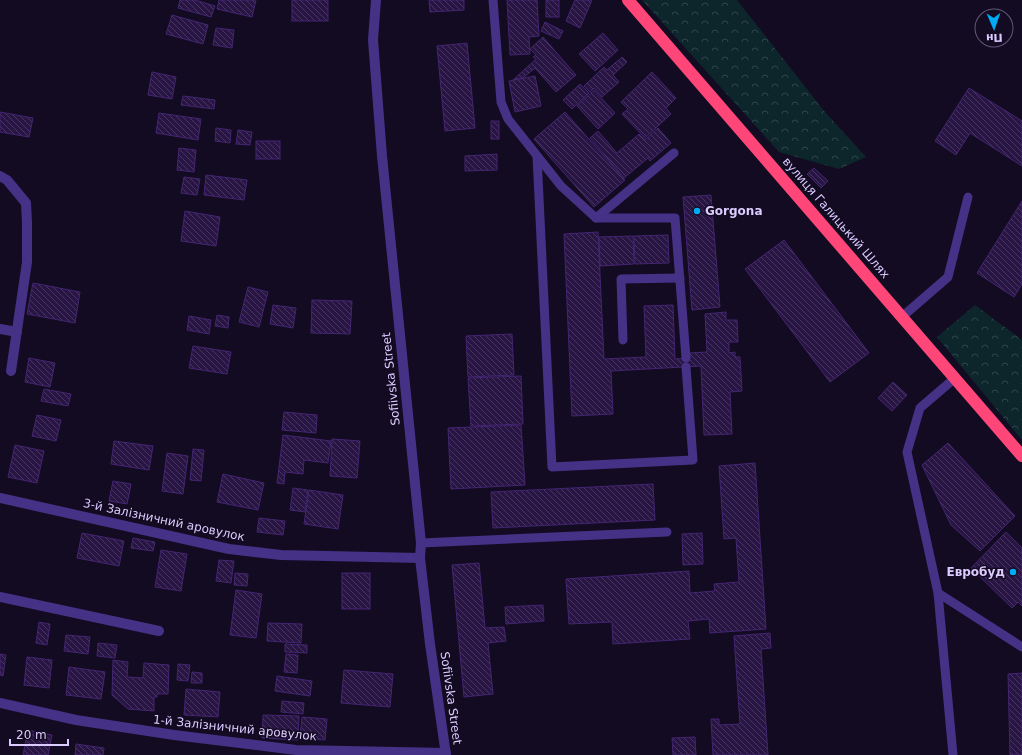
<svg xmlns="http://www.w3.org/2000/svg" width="1022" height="755" font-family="'DejaVu Sans',sans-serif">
  <defs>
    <pattern id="forest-crowns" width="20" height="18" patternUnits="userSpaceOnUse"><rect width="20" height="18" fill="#0d262b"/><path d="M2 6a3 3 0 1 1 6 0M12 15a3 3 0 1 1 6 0" fill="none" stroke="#30444b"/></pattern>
    <pattern id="building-back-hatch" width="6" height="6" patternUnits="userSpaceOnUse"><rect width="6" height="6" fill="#281544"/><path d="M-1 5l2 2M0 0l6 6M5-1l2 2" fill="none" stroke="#473660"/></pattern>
  </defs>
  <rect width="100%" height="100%" fill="#130b21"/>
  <g fill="url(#forest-crowns)">
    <polygon points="642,0 737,0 825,112 866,157 839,169 779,152"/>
    <polygon points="975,305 1022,340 1022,440 937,337"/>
  </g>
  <g fill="url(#building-back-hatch)" stroke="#442572">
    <polygon points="180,0 195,0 215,6 211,17 178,8"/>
    <polygon points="219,0 256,0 252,17 217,9"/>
    <rect x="292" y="0" width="36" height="21"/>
    <polygon points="429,0 464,0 464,10 430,12"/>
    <polygon points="507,0 537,0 539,36 529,37 530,54 510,55"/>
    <rect x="546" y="0" width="13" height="17"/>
    <polygon points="575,0 592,0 580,28 566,21"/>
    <polygon points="172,15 208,25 203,44 166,34"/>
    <polygon points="545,22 563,31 559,39 541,31"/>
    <polygon points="216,28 234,30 232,48 213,45"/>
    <polygon points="603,33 618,50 595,71 579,54"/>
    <polygon points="543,37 576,75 556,92 535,68 523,78 513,80 536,59 533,57 536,55 530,49"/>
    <polygon points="467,43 475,128 445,131 437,46"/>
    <polygon points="622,57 627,62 613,75 619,82 602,97 594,88 590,92 584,86 604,67 607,70"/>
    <polygon points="152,72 176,77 172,99 148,95"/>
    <polygon points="652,72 676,98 666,108 671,114 645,138 622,114 628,109 621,102"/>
    <polygon points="535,76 541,106 515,112 509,81"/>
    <polygon points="580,84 589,93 572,109 563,100"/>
    <polygon points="969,88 1022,121 1022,166 970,133 956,155 935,141"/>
    <polygon points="594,90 615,113 598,129 577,106"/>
    <polygon points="183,96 215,100 214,109 181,105"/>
    <polygon points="0,112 33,118 29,137 0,132"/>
    <polygon points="565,112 625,180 594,207 534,139"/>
    <polygon points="159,113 201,119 198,140 156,133"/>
    <rect x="491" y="121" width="8" height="18"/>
    <polygon points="216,128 231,130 230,143 215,141"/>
    <polygon points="658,128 671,143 650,161 648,158 624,178 590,138 598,131 617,153 639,134 645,140"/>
    <polygon points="238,130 252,132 250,145 236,144"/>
    <rect x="256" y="141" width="24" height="18"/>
    <polygon points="179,148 196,150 194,172 177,170"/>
    <polygon points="497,154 497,170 465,171 465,156"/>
    <polygon points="814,168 828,181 821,188 807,174"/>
    <polygon points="206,175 247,180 244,200 204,195"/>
    <polygon points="184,177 200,179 197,195 181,193"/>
    <polygon points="711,195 720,307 692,310 683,197"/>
    <polygon points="1022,201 1022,284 1014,297 977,273"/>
    <polygon points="185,211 220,217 216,246 181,241"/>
    <polygon points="598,232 604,359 646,357 644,306 673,305 675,359 690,358 689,353 707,352 705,314 726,312 726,320 737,320 738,342 729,342 729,353 735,352 735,357 740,357 742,391 730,392 732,434 704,435 701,366 611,371 613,414 572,416 564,234"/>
    <polygon points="668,235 669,263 635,264 634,236"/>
    <polygon points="633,236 634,264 600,266 599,237"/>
    <polygon points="784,240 869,353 830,382 745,269"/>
    <polygon points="33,283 80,292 75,323 27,314"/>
    <polygon points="248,287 268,292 259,327 239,322"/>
    <polygon points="312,300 352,301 350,334 311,333"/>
    <polygon points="273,305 296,308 293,328 270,324"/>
    <polygon points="217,315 229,317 228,328 215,326"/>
    <polygon points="189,316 211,320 209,334 187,330"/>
    <polygon points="512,334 514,375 468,377 466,336"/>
    <polygon points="193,346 231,352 227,374 189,368"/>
    <polygon points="29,358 55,363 50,387 25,382"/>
    <polygon points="521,376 523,424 471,426 468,378"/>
    <polygon points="893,382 907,395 892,411 878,398"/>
    <polygon points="44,389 71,394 68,406 41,401"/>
    <polygon points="284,412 317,415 316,433 282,430"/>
    <polygon points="37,415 61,420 56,441 32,436"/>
    <polygon points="521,425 525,485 451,489 448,428"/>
    <polygon points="283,435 331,441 328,463 304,460 303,474 285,472 284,484 277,483"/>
    <polygon points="332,439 360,441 357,478 330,476"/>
    <polygon points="114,441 153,446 149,470 111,464"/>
    <polygon points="948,443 1015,516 980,551 951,525 922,465"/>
    <polygon points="15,445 44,451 37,483 8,477"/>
    <polygon points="193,449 204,450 201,481 190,480"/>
    <polygon points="167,453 188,456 183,494 162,491"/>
    <polygon points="755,463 766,629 710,633 709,619 688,621 690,639 613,644 612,622 569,624 566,579 689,571 690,593 715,591 714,584 739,582 736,538 724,539 719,466"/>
    <polygon points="223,474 264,483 258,510 217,502"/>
    <polygon points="113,481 131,484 127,504 109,501"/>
    <polygon points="653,484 655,520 493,528 491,492"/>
    <polygon points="293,488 308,490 305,512 290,510"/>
    <polygon points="309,490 343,495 338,529 304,524"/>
    <polygon points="259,518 285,521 283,535 257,532"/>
    <polygon points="1006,532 1022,548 1022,606 1018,602 1012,608 971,568"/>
    <polygon points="82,533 124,541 119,566 77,558"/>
    <polygon points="702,533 703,564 683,565 682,534"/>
    <polygon points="133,538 155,542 153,551 131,548"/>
    <polygon points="161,550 187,554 181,591 155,587"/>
    <polygon points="219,560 234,561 231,583 216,581"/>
    <polygon points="479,563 485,628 504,627 506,641 488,643 493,694 464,697 452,565"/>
    <polygon points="235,573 248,574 247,586 234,585"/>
    <rect x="342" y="573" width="28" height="36"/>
    <polygon points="236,590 262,594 256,638 230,635"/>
    <polygon points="543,605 544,621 506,624 505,607"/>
    <polygon points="39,622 50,624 47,645 36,643"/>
    <polygon points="268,623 302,624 301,643 267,641"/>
    <polygon points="770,633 771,648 761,649 768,755 713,755 711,719 719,719 719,725 740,724 734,636"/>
    <polygon points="66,635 90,637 88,654 64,651"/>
    <polygon points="98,643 117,645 115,658 97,656"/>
    <polygon points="285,644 307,645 307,653 285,652"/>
    <polygon points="0,654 6,655 3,676 0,675"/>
    <polygon points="286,654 298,655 297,673 284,672"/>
    <polygon points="27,657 52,660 49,688 24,685"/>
    <polygon points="113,660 128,662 127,677 143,678 144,663 169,665 168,694 157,694 157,697 154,697 154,711 128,709 112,695"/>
    <polygon points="178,664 190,665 188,681 177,680"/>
    <polygon points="69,667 105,672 101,699 66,695"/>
    <polygon points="344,670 393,674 390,707 341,703"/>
    <polygon points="192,672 202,673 202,683 191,683"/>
    <polygon points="1022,673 1022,755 1010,755 1008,674"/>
    <polygon points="277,676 312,681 310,696 275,691"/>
    <polygon points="186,689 220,692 218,717 184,715"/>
    <polygon points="282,701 304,703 303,714 281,712"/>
    <polygon points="263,715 299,716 298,740 262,738"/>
    <polygon points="302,717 327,719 325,740 300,738"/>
    <polygon points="28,730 52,735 48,755 23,755"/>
    <polygon points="695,737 696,755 673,755 672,738"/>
    <polygon points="76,744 104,748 103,755 75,755"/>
  </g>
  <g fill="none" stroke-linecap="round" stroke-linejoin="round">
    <g stroke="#453185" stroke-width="9">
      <polyline points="493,0 501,102 508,119 561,186 596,218 675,218 686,358"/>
      <polyline points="537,156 552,467 693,460 686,367"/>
      <polyline points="596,218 674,153"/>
      <polyline points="903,316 948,277 968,197"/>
      <polyline points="623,340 621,279 680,278"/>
      <polyline points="421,543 667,532"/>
      <polyline points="938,593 1022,647"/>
      <polyline points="953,755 938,593 907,452 920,408 955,378"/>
    </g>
    <g stroke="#453185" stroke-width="10">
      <polyline points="376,0 373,40 382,156 421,543 420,558 430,644 446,755"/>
      <polyline points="0,176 7,180 26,203 27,222 27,262 11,371"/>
      <polyline points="0,329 17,332"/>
      <polyline points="0,498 229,549 281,555 420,558"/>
      <polyline points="0,597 159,631"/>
      <polyline points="0,703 76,720 174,735 296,750 446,753"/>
    </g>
    <polyline stroke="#ff4679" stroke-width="12" points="628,0 1022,456"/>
  </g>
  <g fill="#00abf6" stroke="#130b21" stroke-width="1.5">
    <circle cx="697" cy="211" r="4"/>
    <circle cx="1013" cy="572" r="4"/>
  </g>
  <g text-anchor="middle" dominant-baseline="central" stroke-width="3" stroke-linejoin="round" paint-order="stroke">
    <g font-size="12" font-weight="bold" fill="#dbcbff" stroke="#130b21" text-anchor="start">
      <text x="705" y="211">Gorgona</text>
      <text x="1005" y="572" text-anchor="end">Евробуд</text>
    </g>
    <g font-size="12" fill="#dbcbff" stroke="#130b21">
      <text transform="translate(836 218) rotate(49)">вулиця Галицький Шлях</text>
      <text transform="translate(391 379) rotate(-96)">Sofiivska Street</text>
      <text transform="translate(164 520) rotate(12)">3-й Залізничний аровулок</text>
      <text transform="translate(451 698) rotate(82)">Sofiivska Street</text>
      <text transform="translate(235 728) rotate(6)">1-й Залізничний аровулок</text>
    </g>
  </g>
  <g transform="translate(994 28) rotate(178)"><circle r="19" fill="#130b21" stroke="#63587a"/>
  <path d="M0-3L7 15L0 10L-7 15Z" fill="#00abf6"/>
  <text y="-6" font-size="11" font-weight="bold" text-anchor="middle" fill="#dbcbff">Пн</text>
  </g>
  <path d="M10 739v6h58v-6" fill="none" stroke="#dbcbff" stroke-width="2"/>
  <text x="16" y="739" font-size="12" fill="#dbcbff" stroke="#130b21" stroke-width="3" paint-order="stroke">20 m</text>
</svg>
